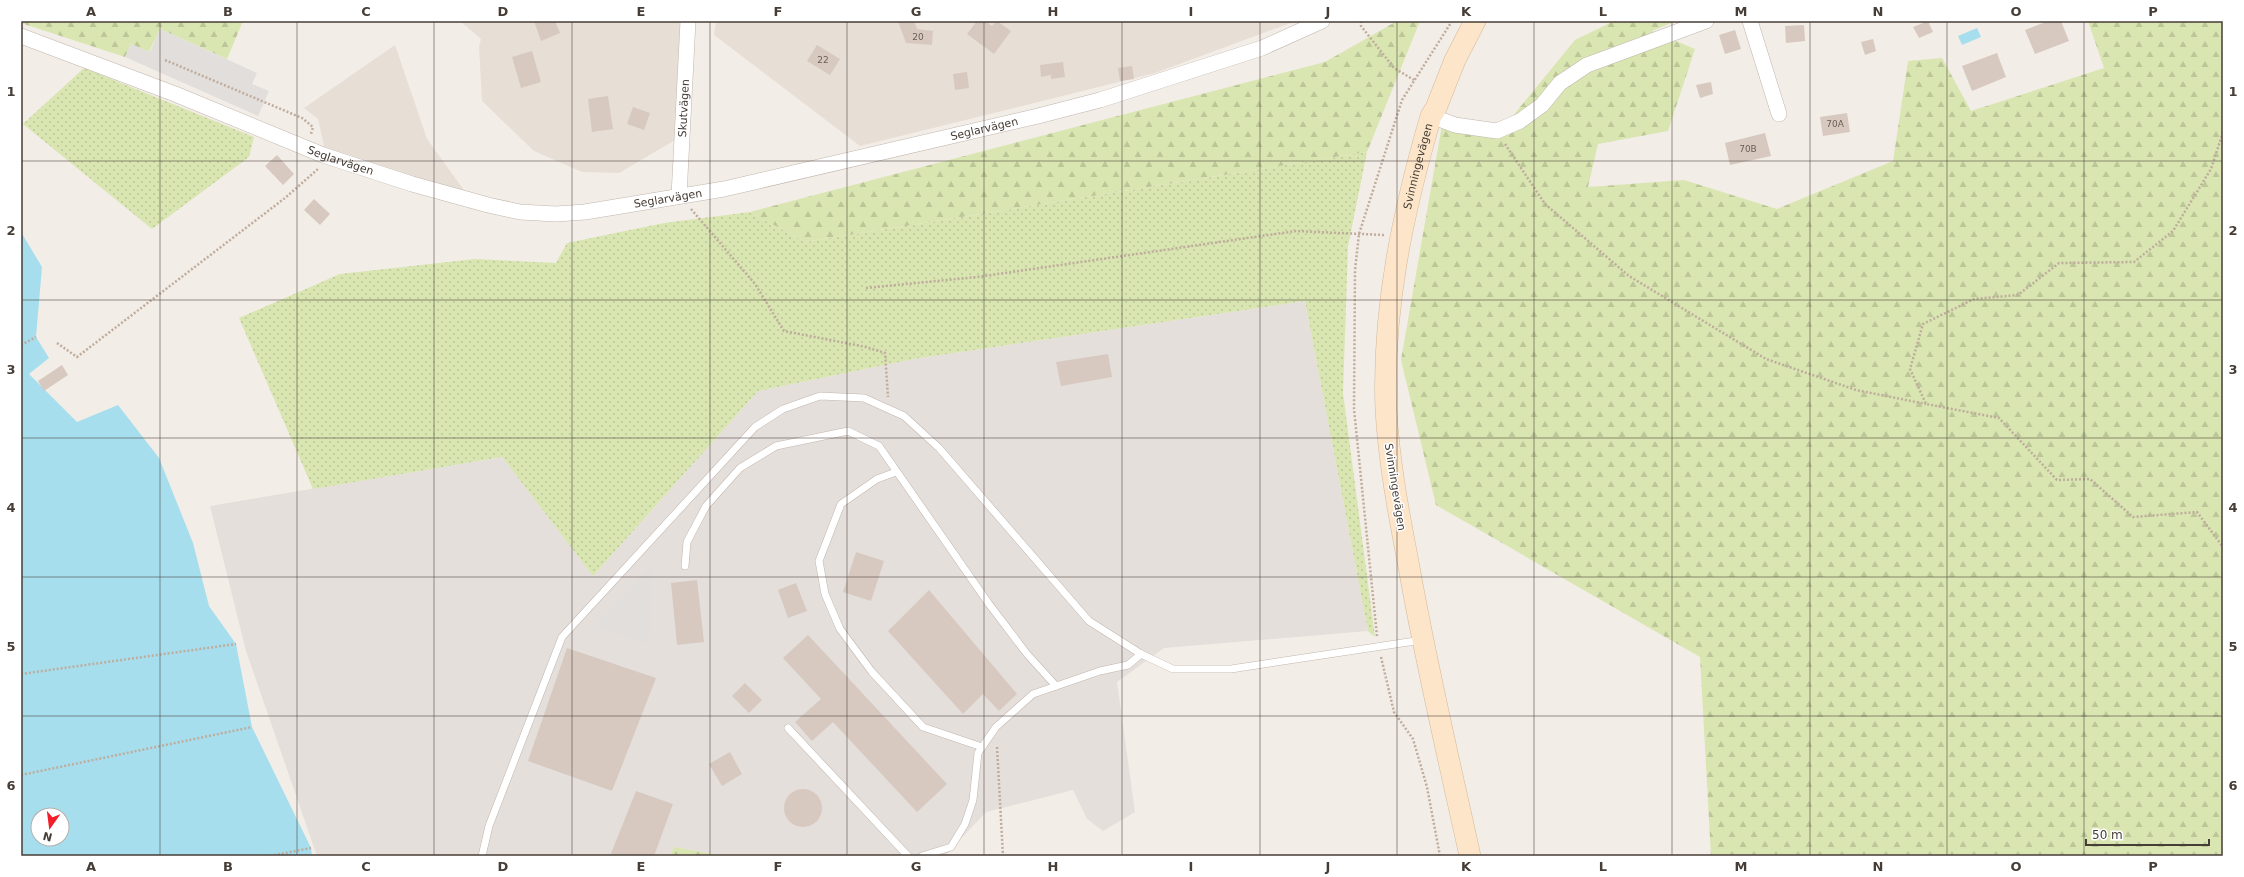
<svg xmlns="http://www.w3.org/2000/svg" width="2244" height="877" font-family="'DejaVu Sans',sans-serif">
  <defs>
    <pattern id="green-dots" width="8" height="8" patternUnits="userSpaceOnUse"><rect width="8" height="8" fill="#d9e6b1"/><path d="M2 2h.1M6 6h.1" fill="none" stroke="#bcc699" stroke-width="1.8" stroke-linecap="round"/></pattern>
    <pattern id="forest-firs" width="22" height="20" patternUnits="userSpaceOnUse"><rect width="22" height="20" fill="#d9e6b1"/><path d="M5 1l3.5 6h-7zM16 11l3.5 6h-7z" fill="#bcc699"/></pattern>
  </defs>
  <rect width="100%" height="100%" fill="#f3ede7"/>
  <g fill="#e7ded6">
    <polygon points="460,21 681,21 677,139 619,173 582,172 534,151 482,101 479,47 481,39"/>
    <polygon points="716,21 1296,21 1155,73 860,146 714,35"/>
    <polygon points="395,45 427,139 466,193 325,150 318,119 304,108"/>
  </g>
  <polygon fill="#e5dfdc" points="1305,301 1368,631 1164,648 1117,682 1135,812 1103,831 1087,819 1073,790 986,812 945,856 725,856 674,847 670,856 317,856 246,651 210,506 502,457 593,576 758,391 914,359"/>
  <g fill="url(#green-dots)">
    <polygon points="84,68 254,137 249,157 152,229 23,124"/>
    <polygon points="1367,152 1348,246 1343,393 1375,637 1368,631 1305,301 914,359 758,391 593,576 502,457 313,489 239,318 340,274 475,259 556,263 567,243 664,223 750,212 805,242"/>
  </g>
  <g fill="url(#forest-firs)">
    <polygon points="21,21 243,21 227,59 160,29 149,52 131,44 125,57 21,23"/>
    <polygon points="1397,21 1420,21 1367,152 805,242 750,212 1325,62"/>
    <polygon points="1614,21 1676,21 1652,31 1695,49 1668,131 1598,144 1588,187 1684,180 1777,209 1893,161 1908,61 1942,58 1971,111 2104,68 2088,21 2223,21 2223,856 1711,856 1700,657 1436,505 1401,360 1442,125 1507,123 1575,40"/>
    <polygon points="674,847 725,856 670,856"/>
  </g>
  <g fill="#e1dedc">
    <polygon points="160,29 257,73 252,84 269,91 258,116 125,57 131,44 150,52"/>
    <polygon points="652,565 649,643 595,626"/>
  </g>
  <g fill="#a6deee" fill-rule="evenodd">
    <polygon points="1977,28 1981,37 1962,45 1958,36"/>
    <path d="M21 232 42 267 36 337 49 358 29 374 77 422 118 405 159 458 193 543 209 606 236 644 252 727 311 848 312 856H21ZM38 815H62V839H38Z"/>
  </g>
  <g fill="#d7c9c0">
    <polygon points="534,21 555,21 560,33 541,41"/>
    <polygon points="898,21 914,21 917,29 933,31 932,45 906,43"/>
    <polygon points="977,21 985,21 992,26 997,21 1011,31 994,54 967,34"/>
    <polygon points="1928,21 1933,32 1919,38 1913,27"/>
    <polygon points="2048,21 2061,21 2069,41 2035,54 2025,30"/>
    <polygon points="1804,25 1805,41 1786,43 1785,26"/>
    <polygon points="1735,30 1741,49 1725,54 1719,35"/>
    <polygon points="1873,39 1876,51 1865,55 1861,42"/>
    <polygon points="817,45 840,59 830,75 807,61"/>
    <polygon points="532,51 541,82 521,88 512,57"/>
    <polygon points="1997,53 2006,77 1972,91 1962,66"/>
    <polygon points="1063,62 1065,77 1051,79 1051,75 1041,77 1040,65"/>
    <polygon points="1132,66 1134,79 1120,81 1118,68"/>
    <polygon points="967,72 969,88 955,90 953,74"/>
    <polygon points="1711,82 1713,94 1700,98 1696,85"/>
    <polygon points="608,96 613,129 592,132 588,99"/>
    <polygon points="633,107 650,113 644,130 627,124"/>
    <polygon points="1847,113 1850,132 1823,136 1820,117"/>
    <polygon points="1765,133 1771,156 1730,165 1725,143"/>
    <polygon points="277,155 294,174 283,185 265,166"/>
    <polygon points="314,199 330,214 320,225 304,210"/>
    <polygon points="1108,354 1112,377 1061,386 1056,362"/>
    <polygon points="62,365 68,375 44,391 38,381"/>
    <polygon points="856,552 884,561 871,601 843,592"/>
    <polygon points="697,580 704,642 677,645 671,583"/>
    <polygon points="796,583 807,611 788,618 778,590"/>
    <polygon points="929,590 1017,694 999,711 983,694 963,714 888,631"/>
    <polygon points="808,635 947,784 917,812 833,722 812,741 795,722 821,699 783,658"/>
    <polygon points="567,648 656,678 612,791 528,761"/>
    <polygon points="745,683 762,700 749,713 732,696"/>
    <polygon points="730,752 742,774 722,786 709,764"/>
    <circle cx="803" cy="808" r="19"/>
    <polygon points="636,791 673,804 654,856 610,856"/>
  </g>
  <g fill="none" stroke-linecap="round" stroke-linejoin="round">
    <defs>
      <g id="service">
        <polyline points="896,472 877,479 841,504 819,561 825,594 840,629 872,672 923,727 982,747"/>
        <polyline points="685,566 687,542 706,506 740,468 776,446 848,431 879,446 989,604 1027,654 1056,686"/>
        <polyline points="788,728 908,856"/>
        <polyline points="482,856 489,826 562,637 755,427 783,409 820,396 864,398 904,416 939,448 1089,621 1141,654 1173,669 1231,669 1422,640"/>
        <polyline points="922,856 951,847 965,824 973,800 978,753 996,727 1033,694 1100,671 1128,665 1141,654"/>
      </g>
      <g id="minor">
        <polyline points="1750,21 1779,114"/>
        <path id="s1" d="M21 36 175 94 323 155 412 184 488 205 520 212 556 214 585 212 724 189 1038 116 1100 100 1262 48 1322 21"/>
        <polyline points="1431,116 1455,125 1497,131 1520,121 1542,105 1560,83 1587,65 1706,21"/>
        <path id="s2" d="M679 196 688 21"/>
      </g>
      <g id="secondary">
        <path id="s3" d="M1470 856C1449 760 1426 664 1409 567 1399 515 1389 463 1386 410 1382 309 1403 212 1431 116L1436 108 1455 60 1475 21"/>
      </g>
    </defs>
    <use href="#service" stroke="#c1b6ad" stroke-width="8"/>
    <use href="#minor" stroke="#c1b6ad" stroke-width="16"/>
    <use href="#secondary" stroke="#d4ba9b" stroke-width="22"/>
    <g stroke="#bfac9c" stroke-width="2.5" stroke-dasharray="2 2" stroke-linecap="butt">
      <polyline points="1361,21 1361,26 1394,68 1414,80"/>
      <polyline points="165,60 302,118 313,127 311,134"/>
      <polyline points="2223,132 2211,169 2173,231 2134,262 2059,263 2018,295 1974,299 1923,324 1910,369 1926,404 1999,418 2057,480 2090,479 2133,517 2197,512 2223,547"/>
      <polyline points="1505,144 1545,204 1629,276 1766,359 1856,390 1926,404"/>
      <polyline points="691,209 755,284 784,331 866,347 885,353 888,397"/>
      <polyline points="866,288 977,277 1296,231 1384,235"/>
      <polyline points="57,343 77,357 285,198 318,169"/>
      <polyline points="21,345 36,337"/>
      <polyline points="1377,636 1354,409 1355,270 1359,234 1402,100 1452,21"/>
      <polyline points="1381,657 1394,712 1413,739 1427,787 1440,856"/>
      <polyline points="21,674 236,644"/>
      <polyline points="997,747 1003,856"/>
      <polyline points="21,775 252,727"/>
      <polyline points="270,856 311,848"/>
    </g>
    <use href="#service" stroke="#fff" stroke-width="7"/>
    <use href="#minor" stroke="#fff" stroke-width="15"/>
    <use href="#secondary" stroke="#fce5c8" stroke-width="21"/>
  </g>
  <path fill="none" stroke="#463d36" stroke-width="1" stroke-opacity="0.55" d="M160 21V856M297 21V856M434 21V856M572 21V856M710 21V856M847 21V856M984 21V856M1122 21V856M1260 21V856M1397 21V856M1534 21V856M1672 21V856M1810 21V856M1947 21V856M2084 21V856M21 161H2223M21 300H2223M21 438H2223M21 577H2223M21 716H2223"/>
  <g text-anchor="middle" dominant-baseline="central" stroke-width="3" stroke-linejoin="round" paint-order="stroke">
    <g font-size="9" fill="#6a6058">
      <text x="918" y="37">20</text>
      <text x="823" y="60">22</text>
      <text x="1835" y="124">70A</text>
      <text x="1748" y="149">70B</text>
    </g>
    <g font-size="11" fill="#463d36" stroke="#fff">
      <text stroke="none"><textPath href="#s2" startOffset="88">Skutvägen</textPath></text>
      <text stroke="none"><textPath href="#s1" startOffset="1003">Seglarvägen</textPath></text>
      <text stroke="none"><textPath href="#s1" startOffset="343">Seglarvägen</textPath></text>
      <text stroke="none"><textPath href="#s3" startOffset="701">Svinningevägen</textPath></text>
      <text stroke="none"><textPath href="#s1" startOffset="679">Seglarvägen</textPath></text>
      <text transform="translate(1395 487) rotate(81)">Svinningevägen</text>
    </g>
  </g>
  <rect width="2244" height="877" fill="none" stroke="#ffffff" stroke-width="44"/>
  <g transform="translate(50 827) rotate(194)"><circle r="19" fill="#ffffff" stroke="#b5b1af"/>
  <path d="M0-3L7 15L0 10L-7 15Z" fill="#f21f2a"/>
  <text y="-6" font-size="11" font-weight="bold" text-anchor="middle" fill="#463d36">N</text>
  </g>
  <path d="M2086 839v6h123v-6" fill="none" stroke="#463d36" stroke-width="2"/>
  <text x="2092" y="839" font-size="12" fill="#463d36" stroke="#ffffff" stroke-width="3" paint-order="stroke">50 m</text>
  <rect x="22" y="22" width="2200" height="833" fill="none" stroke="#463d36" stroke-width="1.5"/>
  <g font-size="13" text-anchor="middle" font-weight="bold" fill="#463d36">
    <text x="91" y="16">A</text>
    <text x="228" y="16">B</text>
    <text x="366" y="16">C</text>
    <text x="503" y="16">D</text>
    <text x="641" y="16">E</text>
    <text x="778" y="16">F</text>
    <text x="916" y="16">G</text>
    <text x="1053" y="16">H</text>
    <text x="1191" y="16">I</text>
    <text x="1328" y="16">J</text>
    <text x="1466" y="16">K</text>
    <text x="1603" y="16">L</text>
    <text x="1741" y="16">M</text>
    <text x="1878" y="16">N</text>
    <text x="2016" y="16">O</text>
    <text x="2153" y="16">P</text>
    <text x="11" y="96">1</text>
    <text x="2233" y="96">1</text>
    <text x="11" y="235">2</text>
    <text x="2233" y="235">2</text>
    <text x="11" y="374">3</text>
    <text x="2233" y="374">3</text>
    <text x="11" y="512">4</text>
    <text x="2233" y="512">4</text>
    <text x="11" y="651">5</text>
    <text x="2233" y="651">5</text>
    <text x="11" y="790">6</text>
    <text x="2233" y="790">6</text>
    <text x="91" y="871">A</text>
    <text x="228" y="871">B</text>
    <text x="366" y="871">C</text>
    <text x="503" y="871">D</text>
    <text x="641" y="871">E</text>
    <text x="778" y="871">F</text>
    <text x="916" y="871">G</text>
    <text x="1053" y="871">H</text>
    <text x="1191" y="871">I</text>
    <text x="1328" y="871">J</text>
    <text x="1466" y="871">K</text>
    <text x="1603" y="871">L</text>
    <text x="1741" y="871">M</text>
    <text x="1878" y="871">N</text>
    <text x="2016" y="871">O</text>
    <text x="2153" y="871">P</text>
  </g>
</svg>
